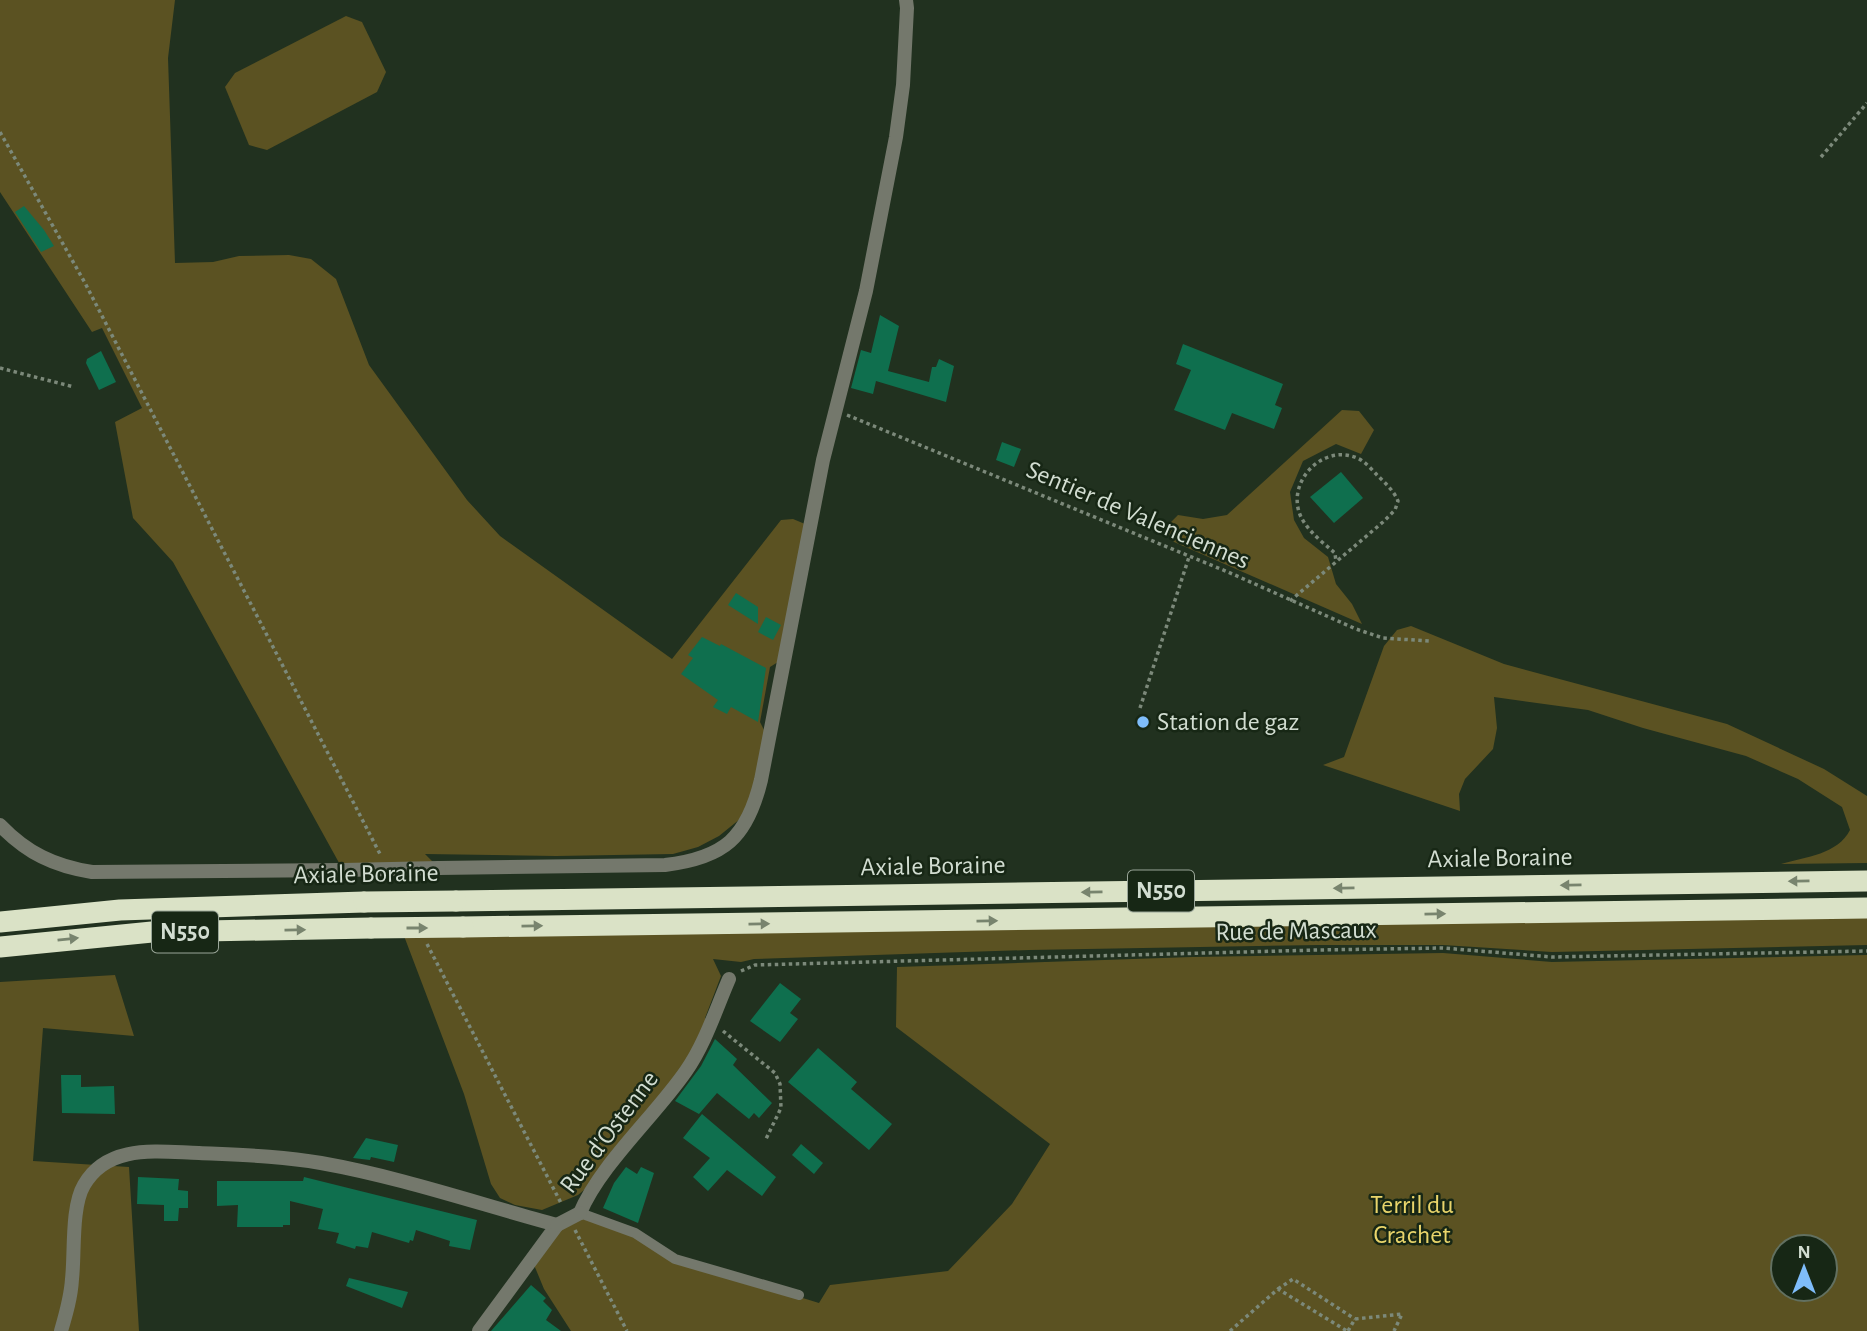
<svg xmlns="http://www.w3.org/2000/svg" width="1867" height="1331" font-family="'Alegreya Sans',sans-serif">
  <rect width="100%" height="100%" fill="#21311f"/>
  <g fill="#5b5222" fill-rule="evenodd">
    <polygon points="0,0 175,0 168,58 175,263 213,262 239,256 289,255 311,259 336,279 369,365 467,500 500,536 672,659 781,520 793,519 805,524 778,662 770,667 760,722 766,734 749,808 740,819 719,836 698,847 673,854 556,856 425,854 439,868 343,870 173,562 133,518 115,422 142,408 102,328 92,332 0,192"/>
    <polygon points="346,16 362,22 386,72 377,92 267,150 249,145 225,87 235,73"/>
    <polygon points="1342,410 1359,411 1374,430 1361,454 1336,444 1303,461 1290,492 1294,520 1304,538 1328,557 1336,584 1352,604 1362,624 1174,542 1165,528 1178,515 1203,519 1227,515"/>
    <path d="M1411 626 1504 664 1727 724 1824 769 1867 796V863L1781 864C1806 857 1838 854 1850 830L1842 807 1798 779 1746 756 1643 728 1588 710 1494 697 1497 728 1493 749 1465 779 1459 794 1460 811 1323 765 1344 757 1384 646 1397 630Z"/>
    <polygon points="1867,908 1867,945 1552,952 1443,945 1319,945 1029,950 754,959 741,962 713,959 721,976 705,1018 710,1022 700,1044 589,1186 578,1195 542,1210 515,1205 500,1198 491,1184 464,1094 401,928"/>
    <path d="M1443 953 1552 962 1867 955V1331H571L544 1289 532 1260 557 1225 580 1213 635 1233 675 1259 819 1303 830 1285 948 1271 1012 1204 1050 1144 896 1027 897 967 1192 957ZM1783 1247H1825V1289H1783Z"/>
    <polygon points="115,975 134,1036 43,1028 33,1161 129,1167 139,1331 0,1331 0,982"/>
  </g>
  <g fill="#0f6f4e">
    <polygon points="24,206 44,230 54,246 41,252 15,212"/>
    <polygon points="880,315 899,326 888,371 929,382 932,367 936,367 939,359 954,366 946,402 876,381 873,394 851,388 861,350 871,353"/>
    <polygon points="1183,344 1283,384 1275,405 1282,408 1274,429 1232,413 1225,430 1174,410 1191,370 1176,364"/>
    <polygon points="101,351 116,382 99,390 86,363 87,359"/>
    <polygon points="1002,442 1021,449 1014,467 996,460"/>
    <polygon points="1341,472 1363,498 1334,523 1310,497"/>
    <polygon points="736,593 758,607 758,624 728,605"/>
    <polygon points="766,617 781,625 773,640 758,632"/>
    <polygon points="702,637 720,646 721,644 766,668 758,722 731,707 727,714 713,707 718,700 681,674 693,658 688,655"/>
    <polygon points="780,983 801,999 790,1013 798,1019 780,1042 750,1021"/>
    <polygon points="715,1039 737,1059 733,1065 772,1103 759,1118 754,1113 749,1119 717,1093 699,1114 675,1101 701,1066"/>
    <polygon points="818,1048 857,1082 851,1089 892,1124 869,1150 788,1082"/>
    <polygon points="61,1075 81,1075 81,1087 114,1086 115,1114 62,1113"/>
    <polygon points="702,1114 776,1177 762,1196 727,1170 708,1191 693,1177 710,1158 683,1138"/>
    <polygon points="366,1138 398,1145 394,1162 371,1157 370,1160 353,1158"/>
    <polygon points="801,1144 823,1163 814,1174 792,1155"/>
    <polygon points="626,1167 637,1174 641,1167 654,1173 638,1223 603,1208 614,1183"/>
    <polygon points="138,1177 179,1179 178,1190 188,1191 188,1208 179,1208 178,1221 164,1221 164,1205 137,1204"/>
    <polygon points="304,1177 477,1220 470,1250 449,1246 450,1241 416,1230 413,1241 410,1240 409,1243 372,1232 368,1248 356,1246 355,1249 336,1243 339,1233 318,1229 323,1209 290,1201 290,1225 283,1225 283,1227 237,1227 238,1205 217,1206 217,1181 303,1181"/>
    <polygon points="349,1278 408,1292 402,1308 346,1286"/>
    <polygon points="531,1285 546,1298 543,1301 552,1310 546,1320 561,1331 491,1331"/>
  </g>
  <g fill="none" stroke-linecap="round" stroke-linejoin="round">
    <g stroke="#7c897a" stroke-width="3.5" stroke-dasharray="3.5 3.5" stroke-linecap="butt">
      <polyline points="0,132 85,283 380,854"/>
      <polyline points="1821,157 1867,103"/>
      <polyline points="0,368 74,387"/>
      <polyline points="847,415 1228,572 1356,629 1383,638 1429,641"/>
      <path d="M1290 601 1383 522 1395 510 1398 501C1394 491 1386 484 1378 476 1372 470 1365 461 1357 458 1322 443 1285 483 1301 517 1308 531 1323 543 1335 553L1336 562"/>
      <polyline points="1140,708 1189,557"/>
      <polyline points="427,944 562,1205"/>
      <polyline points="741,971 755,965 1318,950 1443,948 1552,957 1867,951"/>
      <polyline points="723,1031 775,1073 780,1084 781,1108 765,1141"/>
      <polyline points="575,1230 627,1331"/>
      <polyline points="1278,1289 1293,1279 1355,1319"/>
      <polyline points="1230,1331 1278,1289 1347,1331"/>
      <polyline points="1348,1331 1355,1319 1402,1314 1394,1331"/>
    </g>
    <polyline stroke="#74786c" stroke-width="10" points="580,1213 635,1233 675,1259 799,1295"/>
    <g stroke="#74786c" stroke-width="14">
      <path d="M0 825C27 853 54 866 92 872L343 870"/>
      <path d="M439 868 665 865C724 858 747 838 761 780L823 460 866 291 896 137 903 85 907 8 906 0"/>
      <path d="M580 1213C600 1165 655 1116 686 1071 705 1044 716 1009 729 979"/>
      <path d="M61 1331C66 1314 71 1297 72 1279 75 1253 71 1207 84 1185 108 1143 159 1152 199 1153 240 1155 281 1156 321 1163 400 1177 479 1204 557 1225L479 1331"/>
    </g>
    <g stroke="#dae2c6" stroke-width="21">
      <polyline points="456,901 1867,881"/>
      <polyline points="0,922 120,910 364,902"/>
      <polyline points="463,927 1867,908"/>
      <polyline points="0,947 152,932 371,928"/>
    </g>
    <g stroke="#74786c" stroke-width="14">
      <polyline points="343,870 439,868"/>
      <polyline points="557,1225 580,1213"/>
    </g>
    <g stroke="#dae2c6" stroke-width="21">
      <polyline points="364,902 456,901"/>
      <polyline points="371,928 463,927"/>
    </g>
  </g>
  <defs><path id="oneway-solid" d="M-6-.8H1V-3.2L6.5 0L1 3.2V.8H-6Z" transform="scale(1.75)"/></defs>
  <g fill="#78846e">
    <use href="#oneway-solid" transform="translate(1799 881) rotate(179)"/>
    <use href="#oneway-solid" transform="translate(1571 885) rotate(179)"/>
    <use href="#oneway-solid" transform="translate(1344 888) rotate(179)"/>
    <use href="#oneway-solid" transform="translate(1092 892) rotate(179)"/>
    <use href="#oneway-solid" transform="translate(1435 914) rotate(-1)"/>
    <use href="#oneway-solid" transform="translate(987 921) rotate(-1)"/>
    <use href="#oneway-solid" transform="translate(759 924) rotate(-1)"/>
    <use href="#oneway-solid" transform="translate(532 926) rotate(-1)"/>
    <use href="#oneway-solid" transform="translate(417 928)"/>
    <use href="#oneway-solid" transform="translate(295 930) rotate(-1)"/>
    <use href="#oneway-solid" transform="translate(68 939) rotate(-6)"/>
  </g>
  <circle fill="#7fbdfa" stroke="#172715" stroke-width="2.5" cx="1143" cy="722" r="7"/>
  <g text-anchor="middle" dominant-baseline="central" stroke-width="5" stroke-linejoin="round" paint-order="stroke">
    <g fill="#172715" stroke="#9aa699" stroke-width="2">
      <rect x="1128" y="870.5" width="66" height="41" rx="5"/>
      <rect x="152" y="911.5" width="66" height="41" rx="5"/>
    </g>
    <g font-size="24" font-weight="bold" fill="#d2ddd1">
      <text x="1161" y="891">N550</text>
      <text x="185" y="932">N550</text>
    </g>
    <g font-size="26" fill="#d2ddd1" stroke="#172715">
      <text transform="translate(1138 515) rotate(23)">Sentier de Valenciennes</text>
      <text transform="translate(1500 858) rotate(-1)">Axiale Boraine</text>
      <text transform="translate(933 866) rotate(-1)">Axiale Boraine</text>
      <text transform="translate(366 874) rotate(-1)">Axiale Boraine</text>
      <text transform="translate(1296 931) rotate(-1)">Rue de Mascaux</text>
      <text transform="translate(609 1132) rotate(-53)">Rue d'Ostenne</text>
    </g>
    <g font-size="26" fill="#d2ddd1" stroke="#172715" text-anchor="start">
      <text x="1157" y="722">Station de gaz</text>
    </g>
    <g font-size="26" fill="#e9d56b" stroke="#172715">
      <text x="1412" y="1205">Terril du<tspan x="1412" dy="30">Crachet</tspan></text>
    </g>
  </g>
  <g transform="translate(1804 1268)"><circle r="33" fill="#172715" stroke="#627060" stroke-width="2"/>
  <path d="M0-5L12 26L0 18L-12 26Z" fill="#7fbdfa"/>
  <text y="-10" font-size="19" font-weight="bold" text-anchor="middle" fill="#d2ddd1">N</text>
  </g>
</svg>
